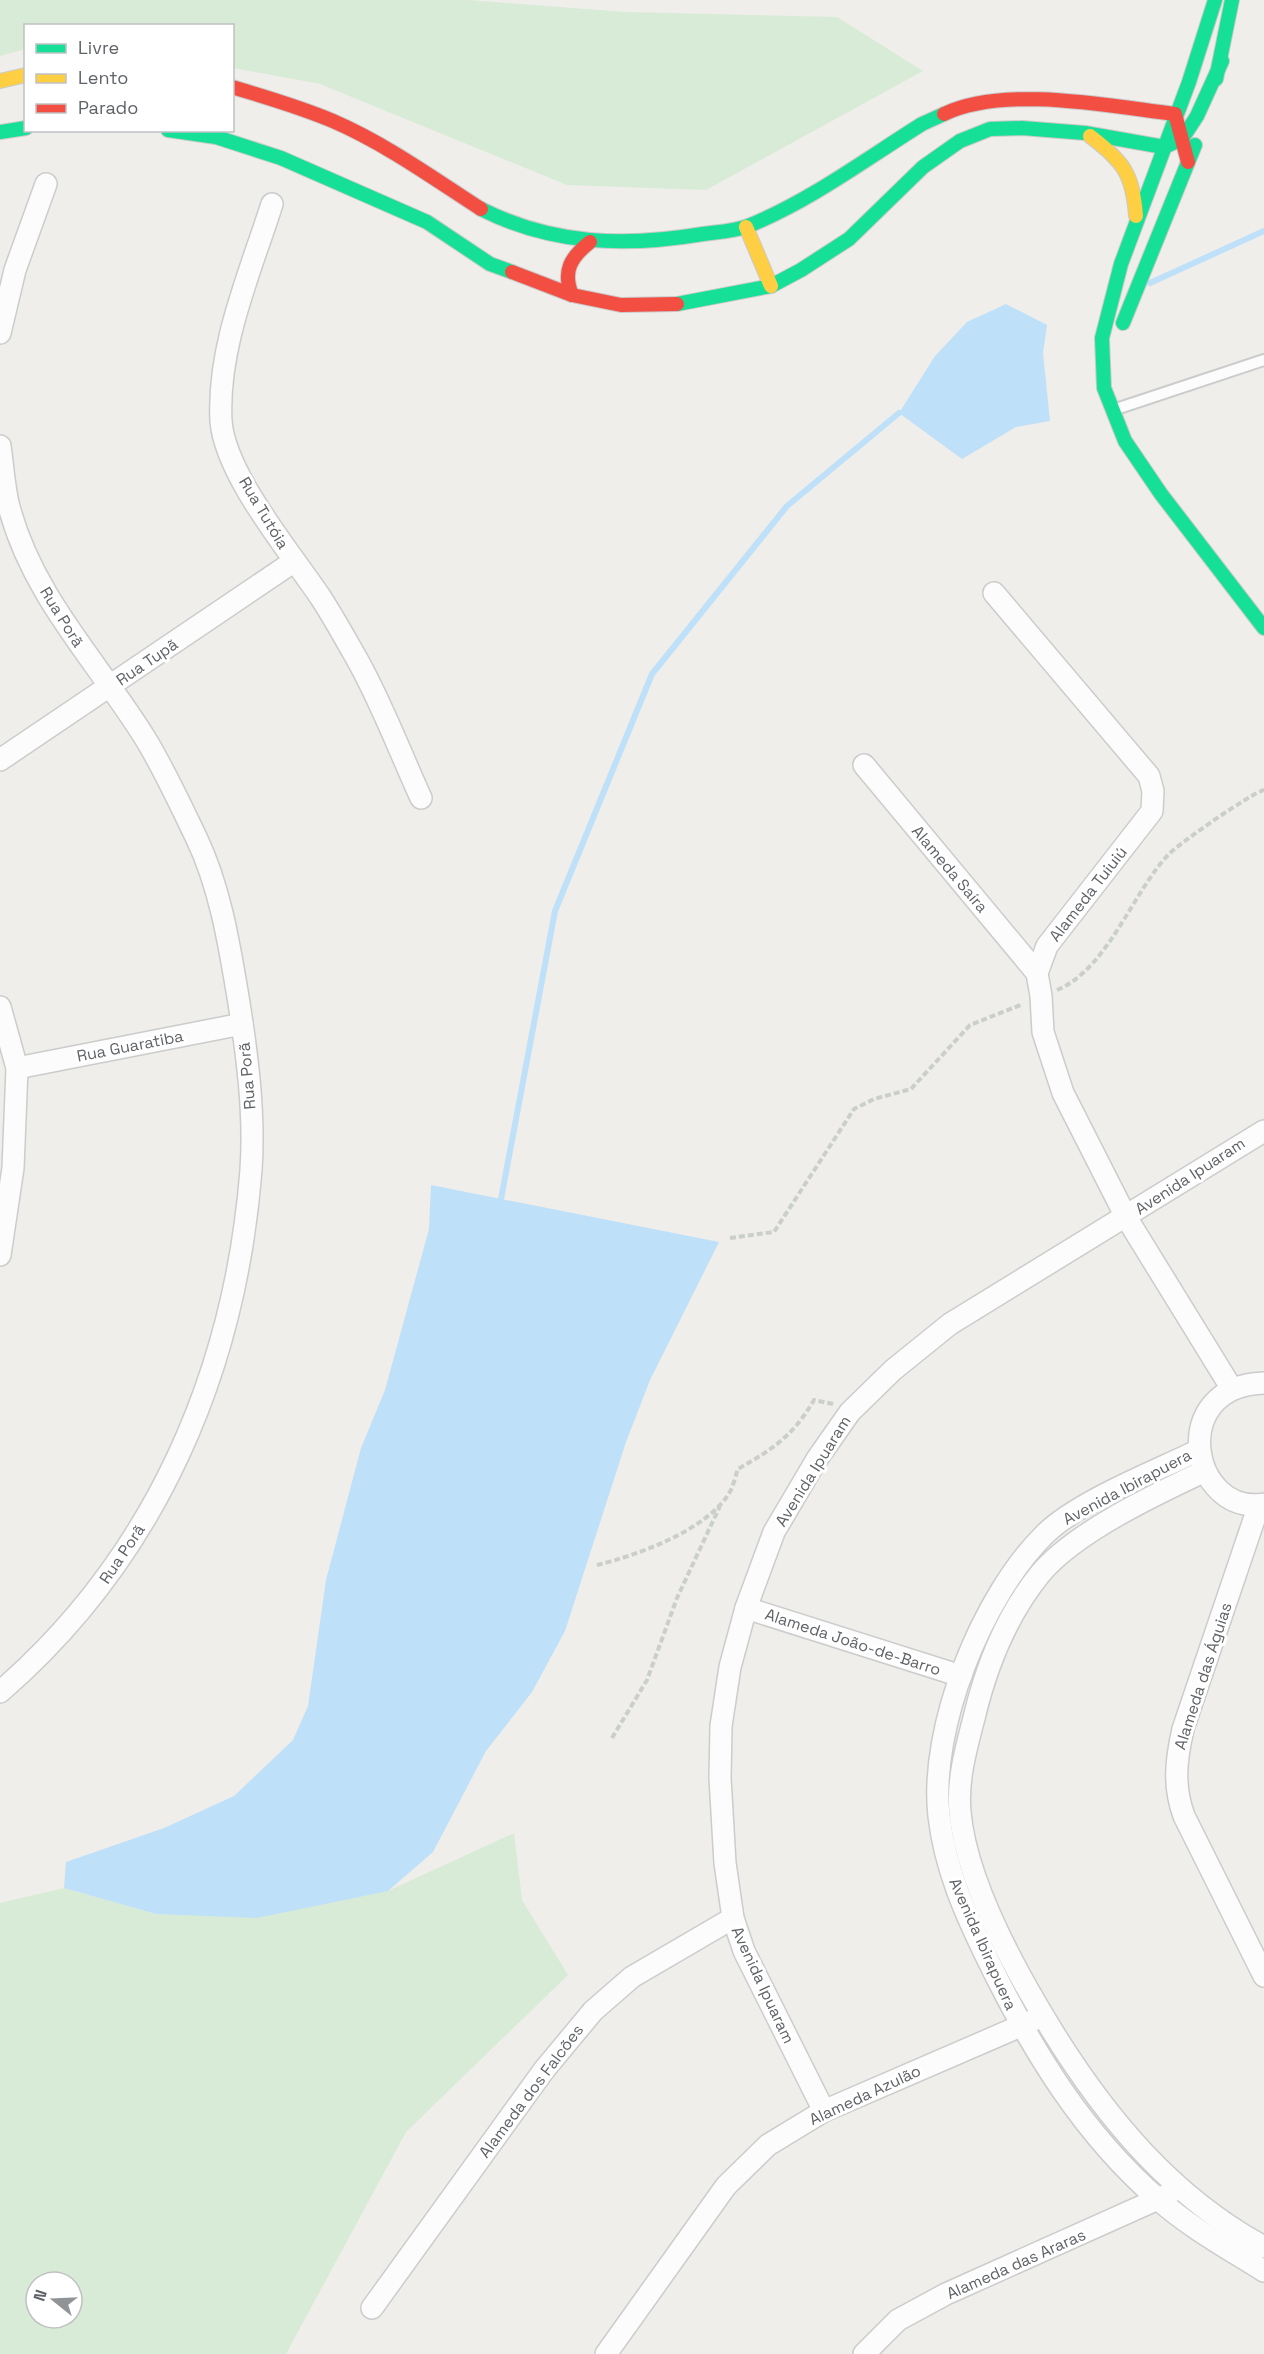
<svg xmlns="http://www.w3.org/2000/svg" width="1264" height="2354" font-family="'Space Grotesk',sans-serif">
  <rect width="100%" height="100%" fill="#efeeea"/>
  <g fill="#d8ebd6" fill-rule="evenodd">
    <polygon points="0,0 469,0 625,12 837,17 923,71 706,190 567,185 320,84 233,68 232,26 26,26 25,49 0,56"/>
    <path d="M514 1833 522 1900 568 1975 406 2132 286 2354H0V1903L64 1888 156 1914 388 1891ZM36 2282H72V2318H36Z"/>
  </g>
  <g fill="#bfe0f9">
    <polygon points="1006,304 1047,325 1043,353 1050,421 1016,427 962,459 899,413 935,356 967,322"/>
    <polygon points="431,1185 719,1242 650,1380 626,1442 565,1631 532,1692 486,1751 433,1852 388,1891 257,1918 156,1914 64,1888 66,1862 164,1828 234,1796 293,1740 308,1706 326,1580 361,1448 385,1390 429,1229"/>
  </g>
  <g fill="none" stroke-linecap="round" stroke-linejoin="round">
    <g stroke="#bfe0f9" stroke-width="6">
      <polyline points="1150,283 1264,231"/>
      <polyline points="501,1199 555,911 652,674 787,506 899,413"/>
    </g>
    <defs>
      <polyline id="lane" points="1113,410 1264,360"/>
      <g id="street">
        <path d="M272 204C250 273 217 347 221 421 225 475 291 553 321 598 334 618 346 640 358 661 382 704 400 752 421 798"/>
        <polyline points="0,333 15,270 46,184"/>
        <path d="M0 446C3 466 4 488 9 507 33 597 97 661 145 738 164 769 180 804 196 837 220 887 229 943 238 997 247 1053 255 1113 251 1170 235 1373 155 1558 0 1692"/>
        <polyline points="994,593 1149,776 1153,791 1152,811 1047,946 1037,973 1041,996 1043,1032 1063,1093 1126,1217 1232,1389"/>
        <polyline points="0,760 293,562"/>
        <polyline points="864,765 1037,973"/>
        <polyline points="0,1007 17,1068 13,1168 0,1255"/>
        <polyline points="17,1068 242,1024"/>
        <path d="M1264 1383C1166 1386 1191 1516 1264 1504"/>
        <path d="M1199 1450C1154 1472 1079 1501 1045 1534 982 1596 929 1728 939 1816 945 1869 966 1915 989 1962 1032 2050 1083 2134 1158 2199 1189 2227 1229 2249 1264 2271"/>
        <path d="M1205 1471C1156 1494 1075 1532 1040 1574 1007 1615 986 1667 974 1718 966 1749 957 1780 960 1812 966 1882 1016 1972 1053 2032 1107 2119 1172 2197 1264 2247"/>
        <path d="M1259 1505 1183 1729C1176 1760 1173 1786 1184 1816L1264 1976"/>
        <polyline points="746,1608 961,1676"/>
        <polyline points="824,2111 744,1951 733,1918 725,1863 720,1778 721,1726 730,1667 746,1608 774,1532 817,1459 850,1412 893,1370 950,1324 1264,1131"/>
        <polyline points="372,2308 544,2070 593,2011 632,1977 733,1918"/>
        <polyline points="606,2354 726,2186 768,2145 824,2111 1032,2021"/>
        <polyline points="864,2354 898,2320 946,2294 1169,2194"/>
      </g>
      <g id="fast">
        <polyline points="1215,0 1189,82 1121,264 1102,338 1104,388 1125,441 1161,494 1264,628"/>
        <polyline points="1216,79 1232,0"/>
        <polyline points="168,130 216,137 281,158 427,222 490,264 512,272"/>
        <polyline points="0,132 26,128"/>
        <path d="M481 209C553 245 625 247 703 234 718 232 735 231 748 226 810 201 866 159 922 124L944 114"/>
        <polyline points="677,304 771,286 801,270 849,239 923,167 960,141 990,129 1022,128 1085,133 1164,147 1182,139 1197,116 1222,61"/>
        <polyline points="1123,323 1195,145"/>
      </g>
      <g id="slow">
        <polyline points="0,81 26,75"/>
        <path d="M1090 136C1123 161 1133 174 1136 216"/>
        <polyline points="746,227 771,286"/>
      </g>
      <g id="jam">
        <path d="M232 87C266 97 300 107 333 121 386 144 433 178 481 209"/>
        <path d="M944 114C1005 85 1109 106 1175 114L1188 162"/>
        <polyline points="512,272 572,295 621,305 677,304"/>
        <path d="M572 295C562 271 571 257 590 242"/>
      </g>
    </defs>
    <use href="#lane" stroke="#cbcccc" stroke-width="14"/>
    <use href="#street" stroke="#cbcccc" stroke-width="24"/>
    <use href="#fast" stroke="#cacacb" stroke-width="16"/>
    <use href="#slow" stroke="#cacacb" stroke-width="16"/>
    <use href="#jam" stroke="#cacacb" stroke-width="16"/>
    <g stroke="#cacfcc" stroke-width="4" stroke-dasharray="6 3" stroke-linecap="butt">
      <path d="M1057 990C1108 969 1133 891 1169 854 1181 842 1250 794 1264 790"/>
      <polyline points="730,1238 774,1232 854,1109 874,1099 911,1089 970,1025 1023,1004"/>
      <path d="M597 1565C638 1555 704 1531 728 1495 733 1488 735 1477 738 1469 773 1449 793 1436 814 1400L833 1404"/>
      <polyline points="612,1738 647,1680 677,1598 720,1506"/>
    </g>
    <use href="#lane" stroke="#fdfcfc" stroke-width="10"/>
    <use href="#street" stroke="#fdfcfc" stroke-width="21"/>
    <use href="#fast" stroke="#16e098" stroke-width="14"/>
    <use href="#slow" stroke="#ffcf43" stroke-width="14"/>
    <use href="#jam" stroke="#f24e42" stroke-width="14"/>
  </g>
  <g text-anchor="middle" dominant-baseline="central" stroke-width="6" stroke-linejoin="round" paint-order="stroke">
    <g font-size="16" fill="#5f6368" stroke="#fff">
      <text transform="translate(264 513) rotate(59)">Rua Tutóia</text>
      <text transform="translate(62 617) rotate(58)">Rua Porã</text>
      <text transform="translate(147 662) rotate(-34)">Rua Tupã</text>
      <text transform="translate(950 869) rotate(50)">Alameda Saíra</text>
      <text transform="translate(1088 894) rotate(-52)">Alameda Tuiuiú</text>
      <text transform="translate(130 1046) rotate(-11)">Rua Guaratiba</text>
      <text transform="translate(247 1076) rotate(-95)">Rua Porã</text>
      <text transform="translate(1190 1176) rotate(-33)">Avenida Ipuaram</text>
      <text transform="translate(813 1471) rotate(-58)">Avenida Ipuaram</text>
      <text transform="translate(1127 1487) rotate(-28)">Avenida Ibirapuera</text>
      <text transform="translate(122 1554) rotate(-56)">Rua Porã</text>
      <text transform="translate(853 1642) rotate(18)">Alameda João-de-Barro</text>
      <text transform="translate(1203 1676) rotate(-72)">Alameda das Águias</text>
      <text transform="translate(983 1944) rotate(66)">Avenida Ibirapuera</text>
      <text transform="translate(763 1985) rotate(65)">Avenida Ipuaram</text>
      <text transform="translate(531 2091) rotate(-53)">Alameda dos Falcões</text>
      <text transform="translate(865 2095) rotate(-25)">Alameda Azulão</text>
      <text transform="translate(1016 2264) rotate(-24)">Alameda das Araras</text>
    </g>
  </g>
  <rect x="24" y="24" width="210" height="108" fill="#ffffff" stroke="#bfc1c3" stroke-width="1.5"/>
  <rect x="36" y="44" width="30" height="9" fill="#16e098" stroke="#bfc1c3" stroke-width="1.5"/>
  <text x="78" y="54" font-size="18" fill="#5f6368">Livre</text>
  <rect x="36" y="74" width="30" height="9" fill="#ffcf43" stroke="#bfc1c3" stroke-width="1.5"/>
  <text x="78" y="84" font-size="18" fill="#5f6368">Lento</text>
  <rect x="36" y="104" width="30" height="9" fill="#f24e42" stroke="#bfc1c3" stroke-width="1.5"/>
  <text x="78" y="114" font-size="18" fill="#5f6368">Parado</text>
  <g transform="translate(54 2300) rotate(288)"><circle r="28" fill="#ffffff" stroke="#bfc1c3" stroke-width="1.5"/>
  <path d="M0-4.5L10 22L0 15L-10 22Z" fill="#919496"/>
  <text y="-9" font-size="16" font-weight="bold" text-anchor="middle" fill="#5f6368">N</text>
  </g>
</svg>
